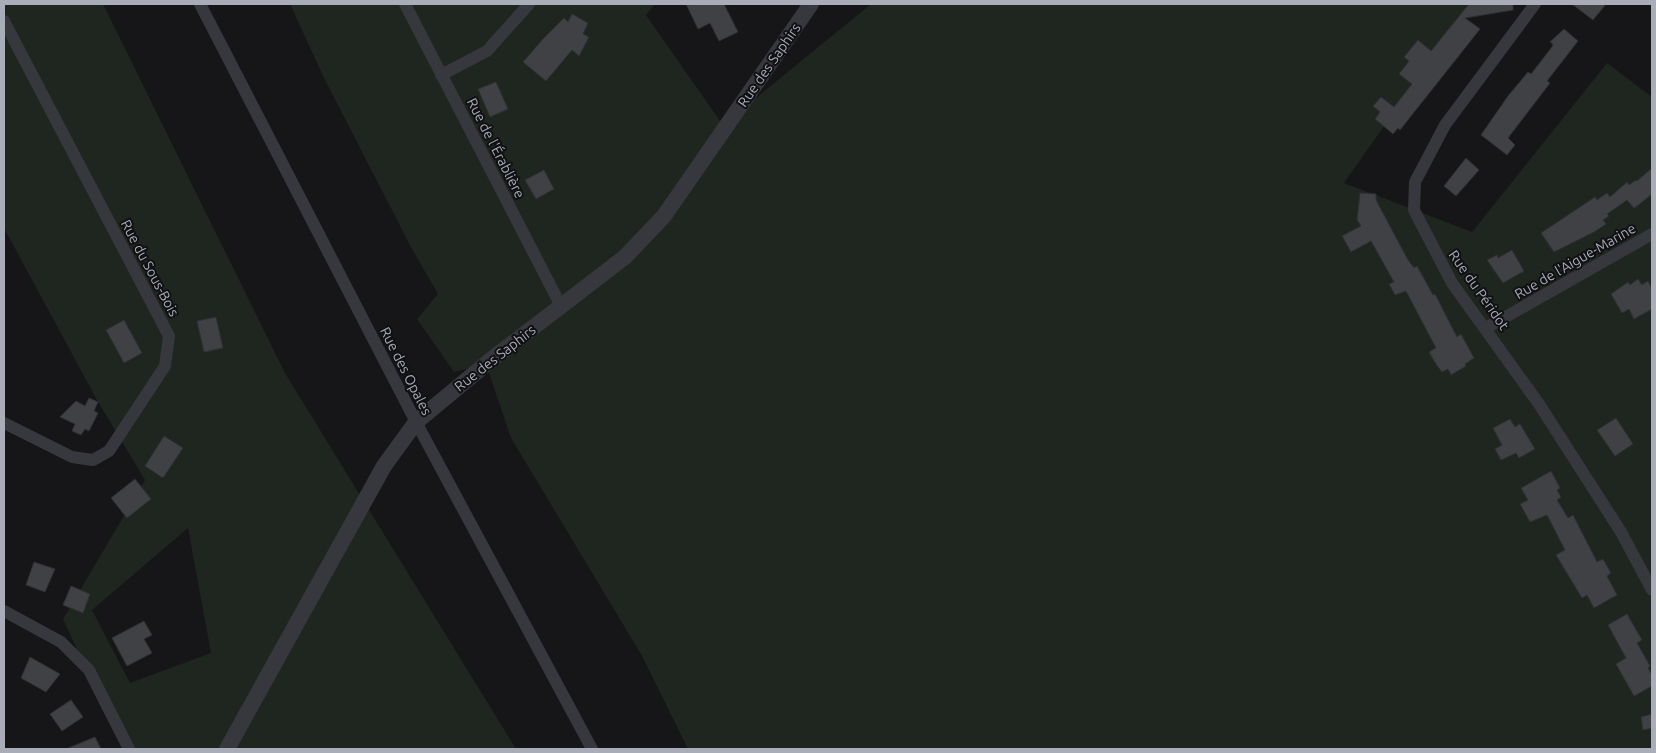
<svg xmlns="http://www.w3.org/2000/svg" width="1656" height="753" font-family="Ubuntu,sans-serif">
  <rect width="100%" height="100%" fill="#161618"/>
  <g fill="#1e261f" fill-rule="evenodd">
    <path d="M4 4H103L285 373 516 749H123L63 619 145 480 98 402 4 228ZM188 528 211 653 130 683 92 610Z"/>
    <polygon points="290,4 655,4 646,15 723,125 871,4 1470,4 1344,183 1472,232 1607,63 1652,97 1652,749 688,749 641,654 511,438 486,364 454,372 417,319 438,294 412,249 324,78"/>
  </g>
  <g fill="#404145" stroke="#303034">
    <polygon points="686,4 724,4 738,32 719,41 710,23 698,29"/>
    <polygon points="1469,4 1513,4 1513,10 1465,18 1480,29 1400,130 1398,128 1393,134 1375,119 1380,112 1373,106 1381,97 1394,107 1412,84 1399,74 1409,61 1404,57 1418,40 1431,51"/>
    <polygon points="1572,4 1606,4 1593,20"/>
    <polygon points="572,14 588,23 583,34 589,37 579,56 572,50 546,81 523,62 543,39 564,18 568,22"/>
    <polygon points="1564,29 1578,41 1547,81 1550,83 1508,138 1515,145 1507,155 1481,135 1508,96 1528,72 1531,74 1552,47 1553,44 1550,42"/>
    <polygon points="496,82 508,109 490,117 478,89"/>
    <polygon points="1466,158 1479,170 1456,196 1444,186"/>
    <polygon points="1652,168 1652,194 1641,203 1634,208 1627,200 1607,214 1609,216 1603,220 1606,224 1594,232 1554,252 1541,233 1595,197 1597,200 1607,193 1610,197 1627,182 1629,185 1636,180 1637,181"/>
    <polygon points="544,170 554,189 536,199 525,180"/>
    <polygon points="1360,193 1376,194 1376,200 1408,260 1414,268 1417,266 1433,295 1435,294 1457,337 1461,334 1474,358 1465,364 1466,366 1451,375 1448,369 1442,372 1436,364 1429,352 1436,348 1406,291 1395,295 1389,284 1394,282 1371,241 1351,252 1342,236 1361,226 1357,220"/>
    <polygon points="1512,250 1524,271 1503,283 1487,260 1497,255 1498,258"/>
    <polygon points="1638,279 1642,285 1648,281 1652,289 1652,309 1634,319 1629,309 1622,313 1611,294 1628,282 1630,285"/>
    <polygon points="216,317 223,348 204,352 197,321"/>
    <polygon points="124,320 142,353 124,363 106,330"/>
    <polygon points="89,398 98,402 94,411 98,413 89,431 85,429 81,435 72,431 75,424 60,417 76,401 85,406"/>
    <polygon points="1616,418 1633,444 1615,456 1597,430"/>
    <polygon points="1510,419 1515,427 1520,424 1535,449 1519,458 1516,453 1501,460 1495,449 1502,445 1493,428"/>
    <polygon points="164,436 183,448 163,478 145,466"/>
    <polygon points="1551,471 1560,488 1557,490 1561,497 1557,500 1568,518 1573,515 1597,562 1603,559 1611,573 1607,576 1617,595 1594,608 1587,595 1582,598 1556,555 1565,550 1547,515 1530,522 1520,504 1528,500 1521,488"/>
    <polygon points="135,479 151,499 127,518 111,498"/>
    <polygon points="34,562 55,569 45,592 26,585"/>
    <polygon points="71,586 90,594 83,613 63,605"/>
    <polygon points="1627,614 1642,640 1637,643 1650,666 1648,668 1652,675 1652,686 1634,696 1616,664 1626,658 1608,625"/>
    <polygon points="144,621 152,635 144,639 152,653 127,666 112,638"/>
    <polygon points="30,657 60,674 46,692 21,678"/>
    <polygon points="71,700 83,717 62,731 50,714"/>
    <polygon points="1652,714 1652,728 1643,730 1641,717"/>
    <polygon points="95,737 101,749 66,749"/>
  </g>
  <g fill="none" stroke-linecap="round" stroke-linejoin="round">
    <g stroke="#37383d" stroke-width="12">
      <polyline points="200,4 416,422 592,749"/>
      <polyline points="405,4 561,306"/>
      <polyline points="1535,4 1445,125 1415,182 1414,210 1452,283 1539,404 1621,532 1652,590"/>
      <polyline points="4,21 169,336 165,366 109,451 93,460 72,457 4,423"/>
      <polyline points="441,75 487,51 529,4"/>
      <polyline points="1486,328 1652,234"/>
      <polyline points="4,611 61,642 89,670 129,749"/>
    </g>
    <polyline stroke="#37383d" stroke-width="16" points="227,749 384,466 416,422 492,359 625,257 664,216 811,4"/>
  </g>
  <g text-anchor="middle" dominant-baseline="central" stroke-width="4" stroke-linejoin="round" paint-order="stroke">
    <g font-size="14" fill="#a8adb8" stroke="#111113">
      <text transform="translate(769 65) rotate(-55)">Rue des Saphirs</text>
      <text transform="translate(496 148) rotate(63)">Rue de l'Érablière</text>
      <text transform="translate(1575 261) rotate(-30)">Rue de l'Aigue-Marine</text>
      <text transform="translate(150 268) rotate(62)">Rue du Sous-Bois</text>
      <text transform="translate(1479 290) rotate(55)">Rue du Péridot</text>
      <text transform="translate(495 358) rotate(-38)">Rue des Saphirs</text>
      <text transform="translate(406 371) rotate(63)">Rue des Opales</text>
    </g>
  </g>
  <rect width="1656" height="753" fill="none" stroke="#a8adb8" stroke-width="10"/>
</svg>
